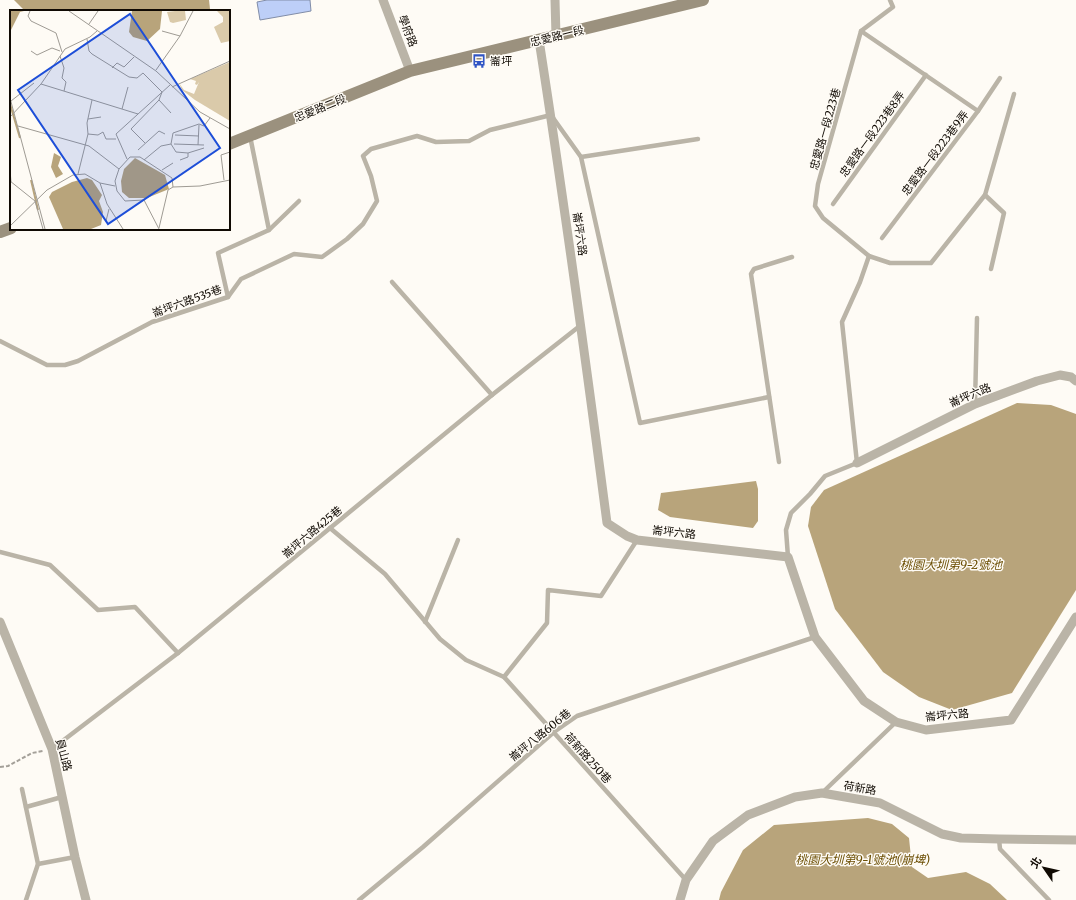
<svg xmlns="http://www.w3.org/2000/svg" width="1076" height="900" font-family="Merriweather,'Noto Sans TC',serif">
  <rect width="100%" height="100%" fill="#fefbf5"/>
  <g fill="#b8a47b">
    <polygon points="14,0 209,0 210,9 207,11 25,11"/>
    <polygon points="1017,403 1051,405 1076,414 1076,590 1012,693 952,710 919,697 883,672 835,609 808,526 811,507 824,490"/>
    <polygon points="756,481 758,489 758,521 753,528 670,517 658,510 661,493"/>
    <polygon points="868,818 892,824 909,838 912,867 928,878 966,872 990,884 1007,900 719,900 721,892 743,850 774,825"/>
  </g>
  <polygon fill="#bdcff8" stroke="#818da8" points="267,0 310,0 311,11 260,20 257,2"/>
  <g fill="none" stroke-linecap="round" stroke-linejoin="round">
    <polyline stroke="#a4a099" stroke-width="2" stroke-dasharray="4 2" stroke-linecap="butt" points="0,767 8,766 32,753 43,751"/>
    <g stroke="#bab4a7" stroke-width="4.5">
      <polyline points="890,0 893,7 861,31 818,184 815,206 823,218 869,256 890,263 931,263 985,195"/>
      <polyline points="861,31 978,111"/>
      <polyline points="581,157 698,139"/>
      <polyline points="833,204 926,75"/>
      <polyline points="269,230 299,201"/>
      <polyline points="882,238 978,111 1000,78"/>
      <polyline points="991,269 1004,213 985,195 1014,94"/>
      <polyline points="392,282 492,395"/>
      <polyline points="228,297 218,253 269,230 250,136"/>
      <polyline points="0,341 47,365 65,365 78,361 152,322 228,297 241,279 294,254 322,257 347,239 363,224 377,201 371,176 363,156 371,149 417,136 436,142 469,141 490,130 551,115 581,157 640,423 769,397"/>
      <polyline points="975,404 977,318"/>
      <polyline points="779,462 751,274 754,269 792,257"/>
      <polyline points="330,528 385,574 440,639 466,660 504,677 686,880"/>
      <polyline points="0,552 50,565 98,610 135,607 178,653"/>
      <polyline points="788,557 786,530 791,513 810,494 825,476 857,463 842,322 860,282 869,256"/>
      <polyline points="425,622 458,540"/>
      <polyline points="504,677 547,623 548,590 601,596 637,540"/>
      <polyline points="52,749 178,653 492,395 581,325"/>
      <polyline points="22,789 38,864 26,900"/>
      <polyline points="823,792 896,722"/>
      <polyline points="26,807 62,797"/>
      <polyline points="999,839 1000,849 1049,900"/>
      <polyline points="38,864 75,857"/>
      <polyline points="359,900 423,847 554,732 577,716 815,637"/>
    </g>
    <g stroke="#bab4a7" stroke-width="9">
      <polyline points="383,0 410,71"/>
      <polyline points="555,0 556,36"/>
      <path d="M539 40C564 201 586 362 607 523L627 536 637 540 788 557 815 637 864 701 896 722 926 730 1011 720 1076 617"/>
      <polyline points="857,463 975,404 1037,381 1060,375 1071,377 1076,381"/>
      <polyline points="0,622 52,749 75,857 86,900"/>
      <polyline points="680,900 686,880 713,841 748,815 795,797 822,793 880,803 942,834 961,838 999,839 1076,840"/>
    </g>
    <g stroke="#9b917e" stroke-width="12">
      <polyline points="229,144 410,71 703,0"/>
      <polyline points="0,232 11,228"/>
    </g>
  </g>
  <defs>
    <symbol id="bus-bare" viewBox="-9 -9 18 18"><path d="M-5-6H5V4H4V6H2V4H-2V6H-4V4H-5ZM-3.5-4V0h7V-4ZM-3.5 1.2v1.5H-2V1.2ZM2 1.2v1.5H3.5V1.2Z" fill="#3055c5" stroke="#fefbf5" stroke-width="2.5" paint-order="stroke"/></symbol>
  </defs>
  <g fill-rule="evenodd">
    <use href="#bus-bare" x="469" y="51" width="20" height="20"/>
  </g>
  <g text-anchor="middle" dominant-baseline="central" stroke-width="3" stroke-linejoin="round" paint-order="stroke">
    <g font-size="11" fill="#100a03" stroke="#fefbf5">
      <text transform="translate(408 31) rotate(69)">學府路</text>
      <text transform="translate(557 36) rotate(-14)">忠愛路一段</text>
      <text transform="translate(320 108) rotate(-22)">忠愛路二段</text>
      <text transform="translate(825 129) rotate(-74)">忠愛路一段223巷</text>
      <text transform="translate(872 134) rotate(-54)">忠愛路一段223巷8弄</text>
      <text transform="translate(935 153) rotate(-53)">忠愛路一段223巷9弄</text>
      <text transform="translate(580 234) rotate(82)">崙坪六路</text>
      <text transform="translate(187 301) rotate(-20)">崙坪六路535巷</text>
      <text transform="translate(970 395) rotate(-23)">崙坪六路</text>
      <text transform="translate(312 532) rotate(-40)">崙坪六路425巷</text>
      <text transform="translate(674 532) rotate(6)">崙坪六路</text>
      <text transform="translate(947 715) rotate(-5)">崙坪六路</text>
      <text transform="translate(540 735) rotate(-39)">崙坪八路606巷</text>
      <text transform="translate(64 755) rotate(75)">員山路</text>
      <text transform="translate(588 758) rotate(48)">荷新路250巷</text>
      <text transform="translate(860 788) rotate(9)">荷新路</text>
    </g>
    <g font-size="11" fill="#100a03" stroke="#fefbf5" text-anchor="start">
      <text x="490" y="61">崙坪</text>
    </g>
    <g font-size="12" font-style="italic" fill="#6c4f04" stroke="#fefbf5">
      <text x="951" y="564">桃園大圳第9-2號池</text>
      <text x="863" y="859">桃園大圳第9-1號池(崩埤)</text>
    </g>
  </g>
  <g transform="translate(10 10)">
    <rect width="220" height="220" fill="#fefbf5"/>
    <path d="M165 1H175L176 10 163 13 160 12 157 2ZM207 1H220V31L211 33 204 17 213 12V7ZM220 52V111L185 90 172 80 169 73 174 80 184 84 189 72 187 75 185 74 186 71 180 69Z" fill="#dacaaa"/>
    <path d="M0 1H14L10 2 0 22ZM122 1H152L150 19 137 31 123 27 119 22ZM44 143 51 147 48 156 53 164 46 168 41 157ZM125 148 155 165 159 179 137 188H119L112 182 111 171 114 159ZM77 168 82 170 92 185 89 191 93 202 91 215 81 219H53L39 187 42 182 62 172Z" fill="#b8a47b"/>
    <path fill="none" stroke="#b8a47b" stroke-width="2" d="M0 94 10 128M21 170 28 200"/>
    <path fill="none" stroke="#9f9b94" stroke-width="1" d="M20 1 18 6 21 11 46 23 52 42M59 1 146 61 190 102 220 119M79 14 88 1M152 21 170 26M77 29 79 41 82 44 119 67 127 68 133 63 152 82 149 90 121 119 135 133M21 41 27 45 42 38 50 41M50 46 54 58 52 68 56 72 54 81M102 58 107 53 114 57 124 47M146 60 170 26 183 1M31 74 128 104M162 77 220 51M0 88 35 219M149 90 161 103M1 91 24 73M112 99 118 77M0 107 31 74 55 39 80 27 87 21M78 109 91 107M8 116 79 136 109 159M78 124 88 125 93 122 96 129H106M165 125 189 126M161 134 163 123 189 114 194 116 200 108M161 134 166 142 178 143M164 134 194 135M188 135 189 115M128 140 149 121 155 124M117 149 106 124 160 75M134 150 151 136 161 134M170 150 178 147V143L194 138M0 160 1 172M152 160 163 153M68 164 78 124 77 113 82 90M214 170 211 145 220 142M0 171 25 191 33 219M90 173 105 176M163 177 190 176 220 170M96 211 99 199M0 216 37 180 63 165 75 164 90 173 97 194 113 219M149 218 158 180 163 177 162 168 130 147H120L109 159 105 171 107 181 115 191 134 190 149 219"/>
    <path fill="#1d4ed8" fill-opacity="0.15" stroke="#1d4ed8" stroke-width="2" d="M120 4 210 138 98 214 8 80Z"/>
    <rect width="220" height="220" fill="none" stroke="#100a03" stroke-width="2"/>
  </g>
  <g transform="translate(1044 868) rotate(304)" stroke="#fefbf5" stroke-width="3" paint-order="stroke">
  <path d="M0-3L7 15L0 10L-7 15Z" fill="#100a03"/>
  <text y="-6" font-size="11" font-weight="bold" text-anchor="middle" fill="#100a03">北</text>
  </g>
</svg>
